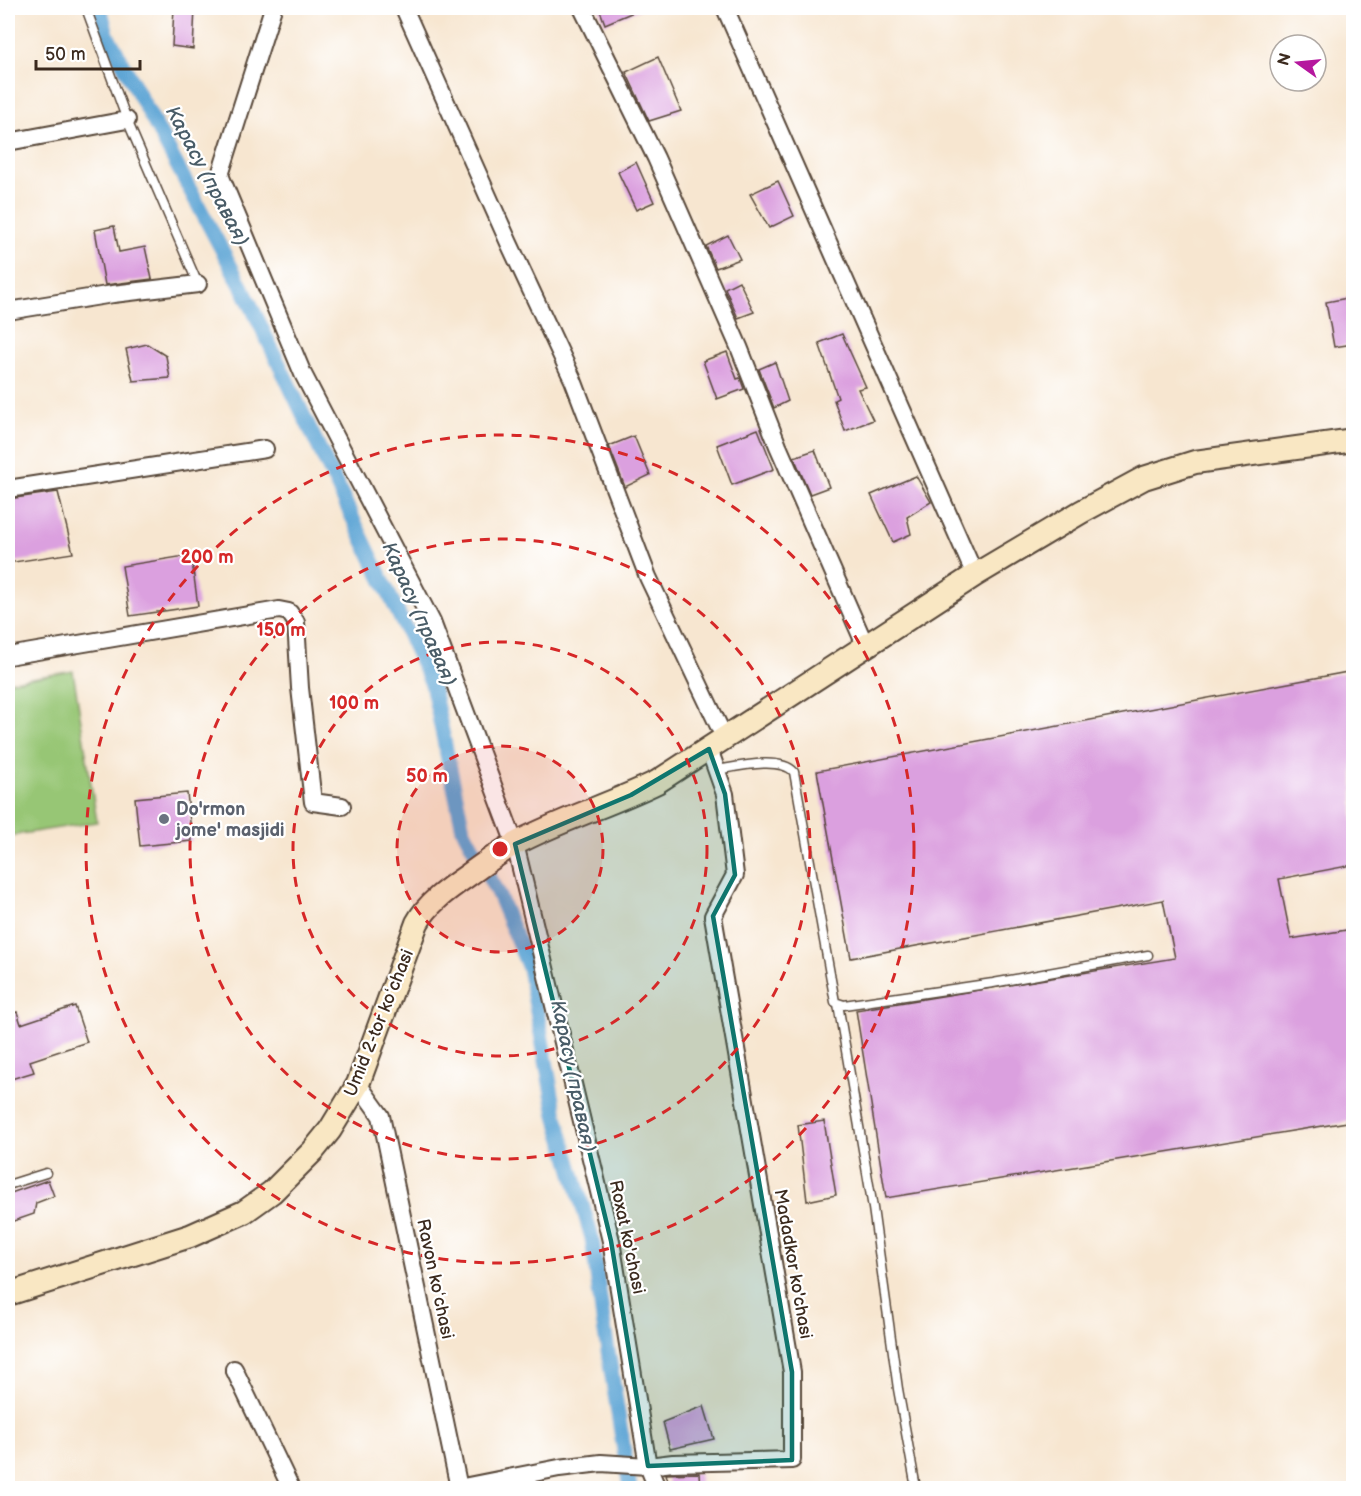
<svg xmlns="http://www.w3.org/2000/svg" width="1361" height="1496" font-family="'Balsamiq Sans',sans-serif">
  <rect width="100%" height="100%" fill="#fff"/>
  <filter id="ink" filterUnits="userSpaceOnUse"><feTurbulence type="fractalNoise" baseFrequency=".0167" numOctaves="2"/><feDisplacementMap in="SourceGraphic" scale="12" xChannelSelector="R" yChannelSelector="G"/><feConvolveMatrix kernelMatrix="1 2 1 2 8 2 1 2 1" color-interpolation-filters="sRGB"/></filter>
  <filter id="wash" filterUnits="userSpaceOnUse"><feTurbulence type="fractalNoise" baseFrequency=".008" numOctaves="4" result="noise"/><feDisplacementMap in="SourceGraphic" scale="24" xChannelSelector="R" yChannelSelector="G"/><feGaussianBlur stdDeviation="1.35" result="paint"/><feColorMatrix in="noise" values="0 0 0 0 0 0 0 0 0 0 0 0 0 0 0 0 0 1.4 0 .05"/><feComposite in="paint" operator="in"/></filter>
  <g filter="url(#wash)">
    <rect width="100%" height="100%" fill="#f7e6d0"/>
    <polygon fill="#97c675" stroke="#69784a" stroke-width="1.5" points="73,671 97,822 8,836 8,682"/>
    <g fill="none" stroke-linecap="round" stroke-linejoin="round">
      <polyline stroke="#5fa6d5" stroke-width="15" points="100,8 107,34 246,295 432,684 463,829 498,894 529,968 556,1116 592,1238 603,1320 630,1488"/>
    </g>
    <g id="blocks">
      <g fill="#dba0df">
        <polygon points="174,8 195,8 193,49 172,46"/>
        <polygon points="599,8 643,8 605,24"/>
        <polygon points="658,57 681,111 649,121 626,72"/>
        <polygon points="636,162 654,202 636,210 618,172"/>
        <polygon points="778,181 794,216 769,228 750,194"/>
        <polygon points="114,226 119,252 145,247 152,279 105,285 95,230"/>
        <polygon points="728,235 740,259 716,268 706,246"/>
        <polygon points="739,281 754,312 738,318 725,288"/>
        <polygon points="1353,297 1353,344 1334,347 1326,302"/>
        <polygon points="842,334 866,387 858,389 873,420 845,431 834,400 838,398 819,343"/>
        <polygon points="147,344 166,356 170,378 133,381 126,349"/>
        <polygon points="727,352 737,379 740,378 744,389 717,399 703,361"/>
        <polygon points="775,362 788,401 774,408 759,369"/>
        <polygon points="758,429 774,469 732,485 717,445"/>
        <polygon points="634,436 650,475 625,487 609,446"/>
        <polygon points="815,450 829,487 810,494 794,457"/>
        <polygon points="916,476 931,502 907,517 911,534 893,542 871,495"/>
        <polygon points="58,492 73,553 8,563 8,499"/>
        <polygon points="191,555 198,606 130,616 122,566"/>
        <polygon points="1353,671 1353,865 1279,879 1291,939 1353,929 1353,1121 886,1198 856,1010 1175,958 1163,900 851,958 817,771"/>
        <polygon points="187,793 192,841 140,846 135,798"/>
        <polygon points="75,1006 87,1042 30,1061 34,1072 8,1080 8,1015 17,1012 21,1024"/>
        <polygon points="824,1121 836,1195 807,1201 798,1125"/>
        <polygon points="48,1180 54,1196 36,1203 34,1214 8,1223 8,1194"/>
        <polygon points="704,1406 714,1439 670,1449 663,1422"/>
        <polygon points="699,1473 700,1488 670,1488 666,1474"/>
      </g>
    </g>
  </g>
  <g filter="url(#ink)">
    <use href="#blocks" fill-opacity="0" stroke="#574639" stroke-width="1.5"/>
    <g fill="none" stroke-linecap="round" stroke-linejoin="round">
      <defs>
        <g id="service">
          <polyline points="86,8 127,120 198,284"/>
          <path d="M717 770C736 767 780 756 794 772L835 1002 844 1005 993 983 1148 955"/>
          <polyline points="838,1004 873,1208 898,1389 916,1488"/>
          <polyline points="8,1185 46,1173"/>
        </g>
        <g id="minor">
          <polyline points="273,8 220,175 303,374 432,622 515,844 611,1241 648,1466 657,1488"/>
          <polyline points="404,8 509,243 573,380 648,577 725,739"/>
          <polyline points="582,8 656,158 739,347 778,446 866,647"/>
          <polyline points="725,8 975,575"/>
          <polyline points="8,142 127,120"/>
          <polyline points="8,311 113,294 198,284"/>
          <polyline points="8,489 265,449"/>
          <polyline points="8,656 279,610 289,612 296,622 300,688 313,802 342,806"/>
          <polyline points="358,1084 381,1116 459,1488"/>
          <polyline points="234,1369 291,1488"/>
          <polyline points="458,1488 559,1468 601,1463 648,1466 673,1463 792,1460 792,1372 713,916 735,875 725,794 709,749"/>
        </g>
        <path id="secondary" d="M8 1294 190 1236 244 1212 272 1192 313 1151 330 1130 358 1084 417 923C428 903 448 889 467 876 482 865 497 854 513 845 559 820 610 805 657 782L975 575 1081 512 1144 478 1195 462 1354 440"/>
      </defs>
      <use href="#service" stroke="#574639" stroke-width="11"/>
      <use href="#minor" stroke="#574639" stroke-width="20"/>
      <use href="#secondary" stroke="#574639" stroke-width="26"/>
      <use href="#service" stroke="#fff" stroke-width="8"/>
      <use href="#minor" stroke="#fff" stroke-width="16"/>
      <use href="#secondary" stroke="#f9e7c3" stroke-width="22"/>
    </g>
  </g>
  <path fill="#0f766e" fill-opacity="0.2" stroke="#0f766e" stroke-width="4.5" stroke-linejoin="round" d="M709 749 725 794 735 875 713 916 792 1372V1460L648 1466 611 1241 515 844 631 795Z"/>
  <circle cx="500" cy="849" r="103" fill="#d62828" fill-opacity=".12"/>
  <g fill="none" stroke="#d62828" stroke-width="3" stroke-dasharray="10 8">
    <circle cx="500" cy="849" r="103"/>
    <circle cx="500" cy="849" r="207"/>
    <circle cx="500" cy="849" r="310"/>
    <circle cx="500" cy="849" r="414"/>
  </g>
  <circle fill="#6b7280" stroke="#fff" stroke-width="2" cx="164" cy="819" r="6"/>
  <g text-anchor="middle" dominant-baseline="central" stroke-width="4.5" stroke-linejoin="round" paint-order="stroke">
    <g font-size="18" font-weight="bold" fill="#5b616d" stroke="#fff" text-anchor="start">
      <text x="176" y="809">Do'rmon<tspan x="176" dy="21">jome' masjidi</tspan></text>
    </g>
    <g font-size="18" fill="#3b2a1e" stroke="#fff">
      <text transform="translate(379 1023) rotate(-68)">Umid 2-tor koʻchasi</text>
      <text transform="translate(627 1237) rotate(78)">Roxat ko'chasi</text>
      <text transform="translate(793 1264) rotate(80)">Madadkor ko'chasi</text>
      <text transform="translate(435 1279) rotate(78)">Ravon koʻchasi</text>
    </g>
    <g font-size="20" font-style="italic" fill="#495c67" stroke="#fff">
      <text transform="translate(207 176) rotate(62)">Карасу (правая)</text>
      <text transform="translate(419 614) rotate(66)">Карасу (правая)</text>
      <text transform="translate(573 1076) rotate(78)">Карасу (правая)</text>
    </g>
  </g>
  <circle cx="500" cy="849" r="9" fill="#d62828" stroke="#fff" stroke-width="3"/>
  <g font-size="18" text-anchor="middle" font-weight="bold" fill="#d62828" stroke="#fff" stroke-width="4.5" stroke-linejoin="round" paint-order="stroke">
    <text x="207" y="563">200 m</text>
    <text x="281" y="636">150 m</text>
    <text x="354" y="709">100 m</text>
    <text x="427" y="782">50 m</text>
  </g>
  <rect width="1361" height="1496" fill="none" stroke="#fff" stroke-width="30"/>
  <g transform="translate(1298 63) rotate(285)"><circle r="28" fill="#ffffff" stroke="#b1aaa5" stroke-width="1.5"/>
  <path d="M0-4.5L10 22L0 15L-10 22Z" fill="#b5179e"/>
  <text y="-9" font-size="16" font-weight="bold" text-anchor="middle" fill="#3b2a1e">N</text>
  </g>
  <path d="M36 60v9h104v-9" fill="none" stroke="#3b2a1e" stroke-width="3"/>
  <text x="45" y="60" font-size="18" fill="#3b2a1e" stroke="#ffffff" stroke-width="4.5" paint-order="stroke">50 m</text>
</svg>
